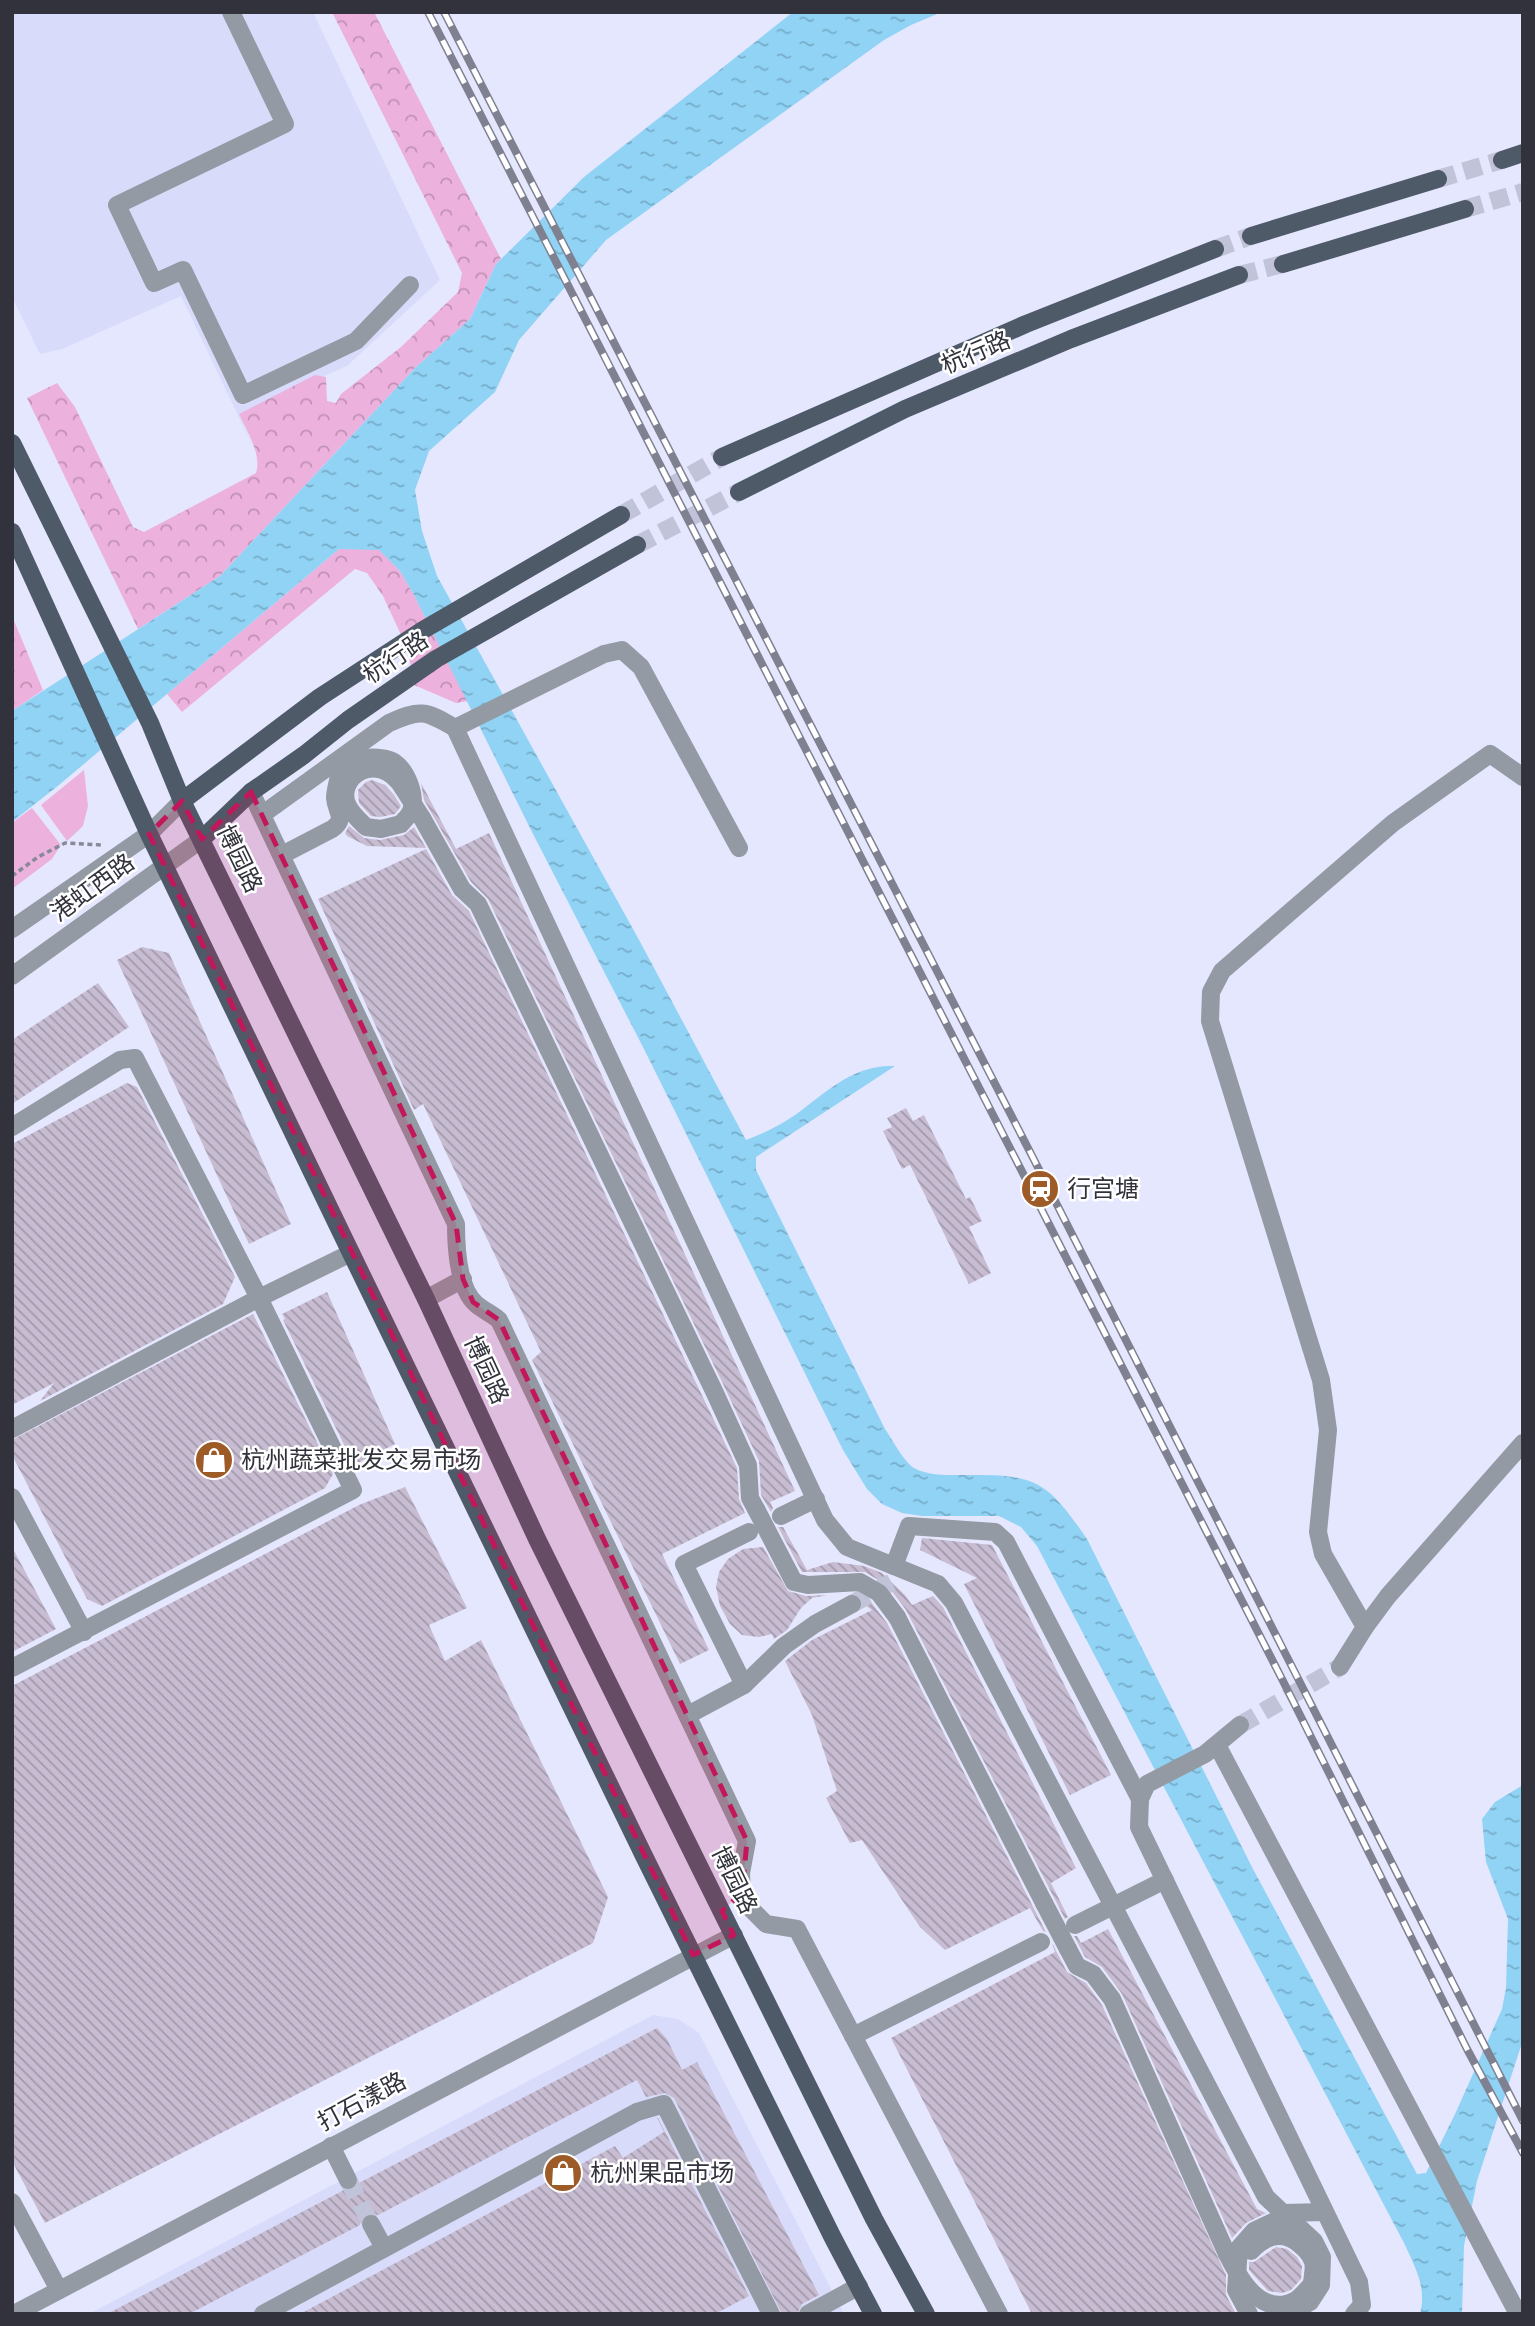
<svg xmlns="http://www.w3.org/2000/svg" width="1535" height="2326" font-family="'Varela Round','Noto Sans SC',sans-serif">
  <defs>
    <pattern id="forest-crowns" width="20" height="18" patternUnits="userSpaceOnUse" patternTransform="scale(1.75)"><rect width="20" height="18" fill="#ecb1dd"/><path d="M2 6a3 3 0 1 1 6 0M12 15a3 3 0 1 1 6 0" fill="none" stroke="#c091b4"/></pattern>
    <pattern id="water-ripples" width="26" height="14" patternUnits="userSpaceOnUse" patternTransform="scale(1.75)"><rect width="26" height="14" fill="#90d3f5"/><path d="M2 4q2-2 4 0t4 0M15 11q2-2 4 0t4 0" fill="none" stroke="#76acc8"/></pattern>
    <pattern id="building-back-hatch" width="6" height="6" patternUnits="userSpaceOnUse" patternTransform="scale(1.75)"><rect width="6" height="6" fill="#c7bcd1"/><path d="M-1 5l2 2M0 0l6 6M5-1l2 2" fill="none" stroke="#a299ab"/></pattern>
  </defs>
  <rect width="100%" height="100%" fill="#e5e7ff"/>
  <g fill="#d9dbfa">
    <polygon points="12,12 313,12 440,280 347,366 239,414 256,453 181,296 62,349 40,354 12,297"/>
    <polygon points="653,2015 678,2019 699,2033 844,2314 89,2314"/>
  </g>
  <g fill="#ecb1dd">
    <polygon points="84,770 88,806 83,826 67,841 41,805"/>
    <polygon points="32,808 61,845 52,859 12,889 12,823"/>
  </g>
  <g fill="url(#forest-crowns)">
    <path d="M332 12H374L501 259 496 264 470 319 415 368 220 576 138 629 27 398 57 383 75 407 133 527 144 532 256 473C262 454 247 432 239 414L315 375 326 377 327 401 336 403 341 394 401 347 458 292 462 273Z"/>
    <polygon points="339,549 379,549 400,571 414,595 468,701 456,703 414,685 408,650 383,596 367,573 355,569 182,712 167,694"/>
    <polygon points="12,616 43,690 12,711"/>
  </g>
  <path fill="url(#water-ripples)" d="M793 12H942L911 25 884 40 606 240 519 340 495 392 429 451 415 490 422 531 437 576 638 938 746 1140C762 1134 781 1125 795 1115 827 1092 853 1064 895 1066L756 1157V1170L885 1429C892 1439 904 1462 914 1468 929 1476 946 1475 962 1475 1035 1474 1046 1479 1087 1539L1253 1869 1417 2174 1426 2173 1456 2112 1502 2009 1506 1988 1508 1919 1486 1862 1482 1819 1495 1802 1523 1785V2040L1477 2181 1464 2246 1462 2314H1420C1427 2287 1415 2267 1404 2243L1037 1546 1021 1527 999 1516H922L902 1513 882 1504 867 1489 843 1450 645 1051 533 834 414 595 400 571 379 550 339 549 59 785 12 822V711L220 576 415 368 470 319 496 264 584 177Z"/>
  <g fill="url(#building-back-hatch)">
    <polygon points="372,780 385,785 394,795 401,806 395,814 380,817 371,816 359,803 358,790 366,782"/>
    <polygon points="421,783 456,849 489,833 795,1491 770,1502 773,1508 771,1512 761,1495 759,1461 724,1386 488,899 471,882 424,800"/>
    <polygon points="349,826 364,838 380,840 404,835 414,827 426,848 367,846 347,836 345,833"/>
    <polygon points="426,849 452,895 469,911 737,1468 739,1499 745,1513 662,1554 709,1650 680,1664 532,1360 541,1352 423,1104 414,1110 318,899"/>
    <polygon points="142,947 169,953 291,1224 249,1244 117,960"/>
    <polygon points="98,983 129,1027 12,1104 12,1040"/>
    <polygon points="127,1083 137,1087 235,1277 223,1304 40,1401 54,1383 12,1405 12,1144"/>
    <polygon points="906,1108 913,1121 924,1115 966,1199 970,1197 982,1221 969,1227 991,1273 969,1284 910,1165 902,1169 883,1131 892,1127 887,1118"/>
    <polygon points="327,1292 395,1444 354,1465 283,1320 285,1319 282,1314"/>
    <polygon points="253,1314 333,1474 325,1488 102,1606 87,1599 12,1455 12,1440"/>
    <polygon points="405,1487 467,1608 429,1625 445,1661 481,1640 608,1897 593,1943 45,2223 12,2161 12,1686 359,1505"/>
    <polygon points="778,1527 783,1527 807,1570 833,1562 864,1566 882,1573 905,1595 912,1605 933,1596 943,1607 1076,1868 1051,1883 1068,1917 1065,1919 906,1610 888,1586 865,1572 802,1572"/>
    <polygon points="922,1538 992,1545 1111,1775 1070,1795 964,1584 977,1578 920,1550"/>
    <polygon points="12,1547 56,1629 12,1652"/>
    <polygon points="763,1547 788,1591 806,1596 828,1595 812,1598 801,1608 787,1630 774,1639 772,1634 759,1637 742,1635 730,1624 720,1606 716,1587 719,1572 728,1559 743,1549"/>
    <polygon points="856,1594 857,1594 871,1602 887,1623 1046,1932 1043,1931 1030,1908 945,1950 920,1927 862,1840 850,1843 826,1798 837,1791 812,1715 785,1661 812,1640 872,1610 863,1604 862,1598"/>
    <polygon points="1108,1929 1257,2209 1266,2213 1246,2223 1232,2238 1122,1994 1102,1967 1085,1957 1074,1936 1077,1936 1081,1943"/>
    <polygon points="1052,1943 1067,1972 1086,1983 1102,2005 1226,2275 1226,2295 1236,2314 1032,2314 891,2038 1055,1952"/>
    <polygon points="657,2028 667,2039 682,2070 697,2062 819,2295 802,2304 797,2314 782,2314 674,2098 665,2093 646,2097 637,2080 378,2215 372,2213 366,2214 361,2219 360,2225 189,2314 107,2314 344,2190 354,2190 359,2183"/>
    <polygon points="657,2118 658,2118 749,2296 715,2314 300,2314 615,2146 623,2158 664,2132"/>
    <polygon points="1276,2247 1287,2249 1297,2257 1302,2266 1301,2279 1291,2290 1282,2293 1268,2291 1249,2270 1249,2262 1254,2262"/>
  </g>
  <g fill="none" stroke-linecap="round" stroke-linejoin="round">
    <g stroke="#c1c3d8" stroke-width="18" stroke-dasharray="18 9" stroke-linecap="butt">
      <polyline points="852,1604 894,1581"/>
      <polyline points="1240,1725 1340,1667"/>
      <polyline points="348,2180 371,2224"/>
    </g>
    <g stroke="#c1c3d8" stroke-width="18" stroke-dasharray="18 9" stroke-linecap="butt">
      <polyline points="1438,179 1502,160"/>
      <polyline points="1465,209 1523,192"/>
      <polyline points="1215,249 1251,236"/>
      <polyline points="1239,275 1283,264"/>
      <polyline points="621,515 722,457"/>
      <polyline points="637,545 739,492"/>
    </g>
    <polyline stroke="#878999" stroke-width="3.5" stroke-dasharray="5 3.5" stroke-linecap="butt" points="12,876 38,857 65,843 103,845"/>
    <g stroke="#949aa3" stroke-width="18">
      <polyline points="231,12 285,124 117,205 154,283 183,270 243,395 356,341 410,285"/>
      <polyline points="455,728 604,654 622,650 641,667 739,848"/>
      <path d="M251 792 456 1224C456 1247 458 1288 476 1304 483 1310 492 1314 499 1320L747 1841 741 1873 742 1893 750 1908 766 1924 797 1929 999 2314"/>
      <path d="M263 814 389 723C420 709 425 710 455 728L825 1520 847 1547 938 1584 954 1603 1266 2197 1283 2213 1325 2212"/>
      <polyline points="422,818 462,889 478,904 714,1391 748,1465 750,1498 756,1509"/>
      <path d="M282 855 332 829C347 818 336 813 335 798 335 791 338 782 339 775 347 769 357 760 367 758 375 757 388 758 394 762 407 771 417 796 411 811 409 816 404 820 401 824L381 829 366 827C360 821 352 814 348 806 334 779 377 747 403 788"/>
      <polyline points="12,929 149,834 182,801"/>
      <polyline points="12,976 202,839"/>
      <polyline points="12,1127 120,1060 135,1058 259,1298 353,1490 12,1668"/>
      <polyline points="426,1299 463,1279"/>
      <polyline points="12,1429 259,1298 351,1253"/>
      <polyline points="12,1497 84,1632"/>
      <polyline points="781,1516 816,1499"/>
      <polyline points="894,1566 909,1526 995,1532 1006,1542 1140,1799"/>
      <polyline points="897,1617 1044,1903"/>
      <polyline points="1365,1627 1388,1596 1523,1443"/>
      <polyline points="1340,1667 1365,1627 1323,1554 1318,1532 1328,1430 1321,1380 1210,1021 1211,992 1222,971 1393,823 1490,754 1523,777"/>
      <polyline points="744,1685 684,1564 749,1532"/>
      <polyline points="688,1715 744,1685 784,1646 815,1624 852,1604"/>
      <polyline points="1240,1725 1205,1754 1147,1784 1140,1799 1139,1827 1359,2282 1362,2305 1354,2314"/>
      <polyline points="1217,1745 1518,2314"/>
      <polyline points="1075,1925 1165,1880"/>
      <polyline points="1068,1949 1077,1966 1093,1974 1112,1999 1227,2254"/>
      <polyline points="853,2036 1041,1942"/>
      <polyline points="331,2146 348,2180"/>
      <polyline points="12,2202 59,2290"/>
      <polyline points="371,2224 384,2248"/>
      <polyline points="14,2314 734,1935"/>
      <polyline points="263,2314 637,2112 664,2104 771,2314"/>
      <polyline points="808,2314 859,2286"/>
      <polyline points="1249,2314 1236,2290 1239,2248 1254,2231 1273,2222 1300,2228 1314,2241 1322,2257 1321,2285 1310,2302 1296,2310 1280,2314"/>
    </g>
    <g stroke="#4f5a68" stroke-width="18">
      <polyline points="1502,160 1523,153"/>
      <polyline points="1251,236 1438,179"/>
      <polyline points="1283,264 1465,209"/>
      <polyline points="12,443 150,723 182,801 426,1299 537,1539 874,2219 926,2314"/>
      <polyline points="722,457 1026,324 1215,249"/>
      <polyline points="739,492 905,409 1071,339 1239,275"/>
      <polyline points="12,532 149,834 351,1253 644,1856 833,2238 873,2314"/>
      <polyline points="182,801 320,697 423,630 621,515"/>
      <polyline points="202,839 251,792 304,755 348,720 436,659 637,545"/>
    </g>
    <defs>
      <g id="rail">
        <polyline points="428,12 1283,1681 1467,2049 1523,2153"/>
        <polyline points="444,12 1047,1185 1523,2121"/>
      </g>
    </defs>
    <use href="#rail" stroke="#7f8090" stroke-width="8"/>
    <use href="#rail" stroke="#fff" stroke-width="5" stroke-dasharray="16" stroke-linecap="butt"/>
    <g stroke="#949aa3" stroke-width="18">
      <polyline points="403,788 422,818"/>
      <polyline points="756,1509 794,1582 808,1585 860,1582 879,1593 897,1617"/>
      <polyline points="1044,1903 1068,1949"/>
      <path d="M1227 2254C1240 2280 1262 2319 1296 2300 1302 2296 1307 2289 1312 2284 1312 2278 1315 2268 1313 2262 1311 2255 1304 2248 1299 2244 1282 2229 1265 2236 1251 2251"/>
    </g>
  </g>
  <path fill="#c2185b" fill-opacity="0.2" stroke="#c2185b" stroke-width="5" stroke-dasharray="14 9" stroke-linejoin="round" d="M251 792 456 1224 463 1279 473 1302 499 1320 747 1841 742 1893 722 1911 734 1935 693 1955 149 834 182 801 202 839Z"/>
  <defs>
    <symbol id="station-disc" viewBox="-11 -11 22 22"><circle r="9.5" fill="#9d5b28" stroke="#fff"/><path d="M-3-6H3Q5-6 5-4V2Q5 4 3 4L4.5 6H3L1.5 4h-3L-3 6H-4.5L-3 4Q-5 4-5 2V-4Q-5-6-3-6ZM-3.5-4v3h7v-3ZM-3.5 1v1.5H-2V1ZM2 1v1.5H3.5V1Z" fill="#fff"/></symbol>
    <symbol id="shop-disc" viewBox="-11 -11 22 22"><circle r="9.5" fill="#9d5b28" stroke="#fff"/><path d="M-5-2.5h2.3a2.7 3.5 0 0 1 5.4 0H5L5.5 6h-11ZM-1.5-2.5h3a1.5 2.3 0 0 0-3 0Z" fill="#fff"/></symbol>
  </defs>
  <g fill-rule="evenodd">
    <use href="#station-disc" x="1018" y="1167" width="44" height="44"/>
    <use href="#shop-disc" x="192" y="1438" width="44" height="44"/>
    <use href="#shop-disc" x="541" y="2151" width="44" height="44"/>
  </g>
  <g text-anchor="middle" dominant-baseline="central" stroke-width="5" stroke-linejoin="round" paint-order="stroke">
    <g font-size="24" fill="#31323b" stroke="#fff">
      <text transform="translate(976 353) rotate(-23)">杭行路</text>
      <text transform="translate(396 658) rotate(-34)">杭行路</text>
      <text transform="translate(239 859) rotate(64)">博园路</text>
      <text transform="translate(93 888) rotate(-36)">港虹西路</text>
      <text transform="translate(486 1370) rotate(65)">博园路</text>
      <text transform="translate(734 1880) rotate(64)">博园路</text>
      <text transform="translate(362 2102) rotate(-28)">打石漾路</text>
    </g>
    <g font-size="24" fill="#31323b" stroke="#fff" text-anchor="start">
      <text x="1067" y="1189">行宫塘</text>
      <text x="241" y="1460">杭州蔬菜批发交易市场</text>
      <text x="590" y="2173">杭州果品市场</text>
    </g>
  </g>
  <rect width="1535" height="2326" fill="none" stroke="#31323b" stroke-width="28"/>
</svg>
